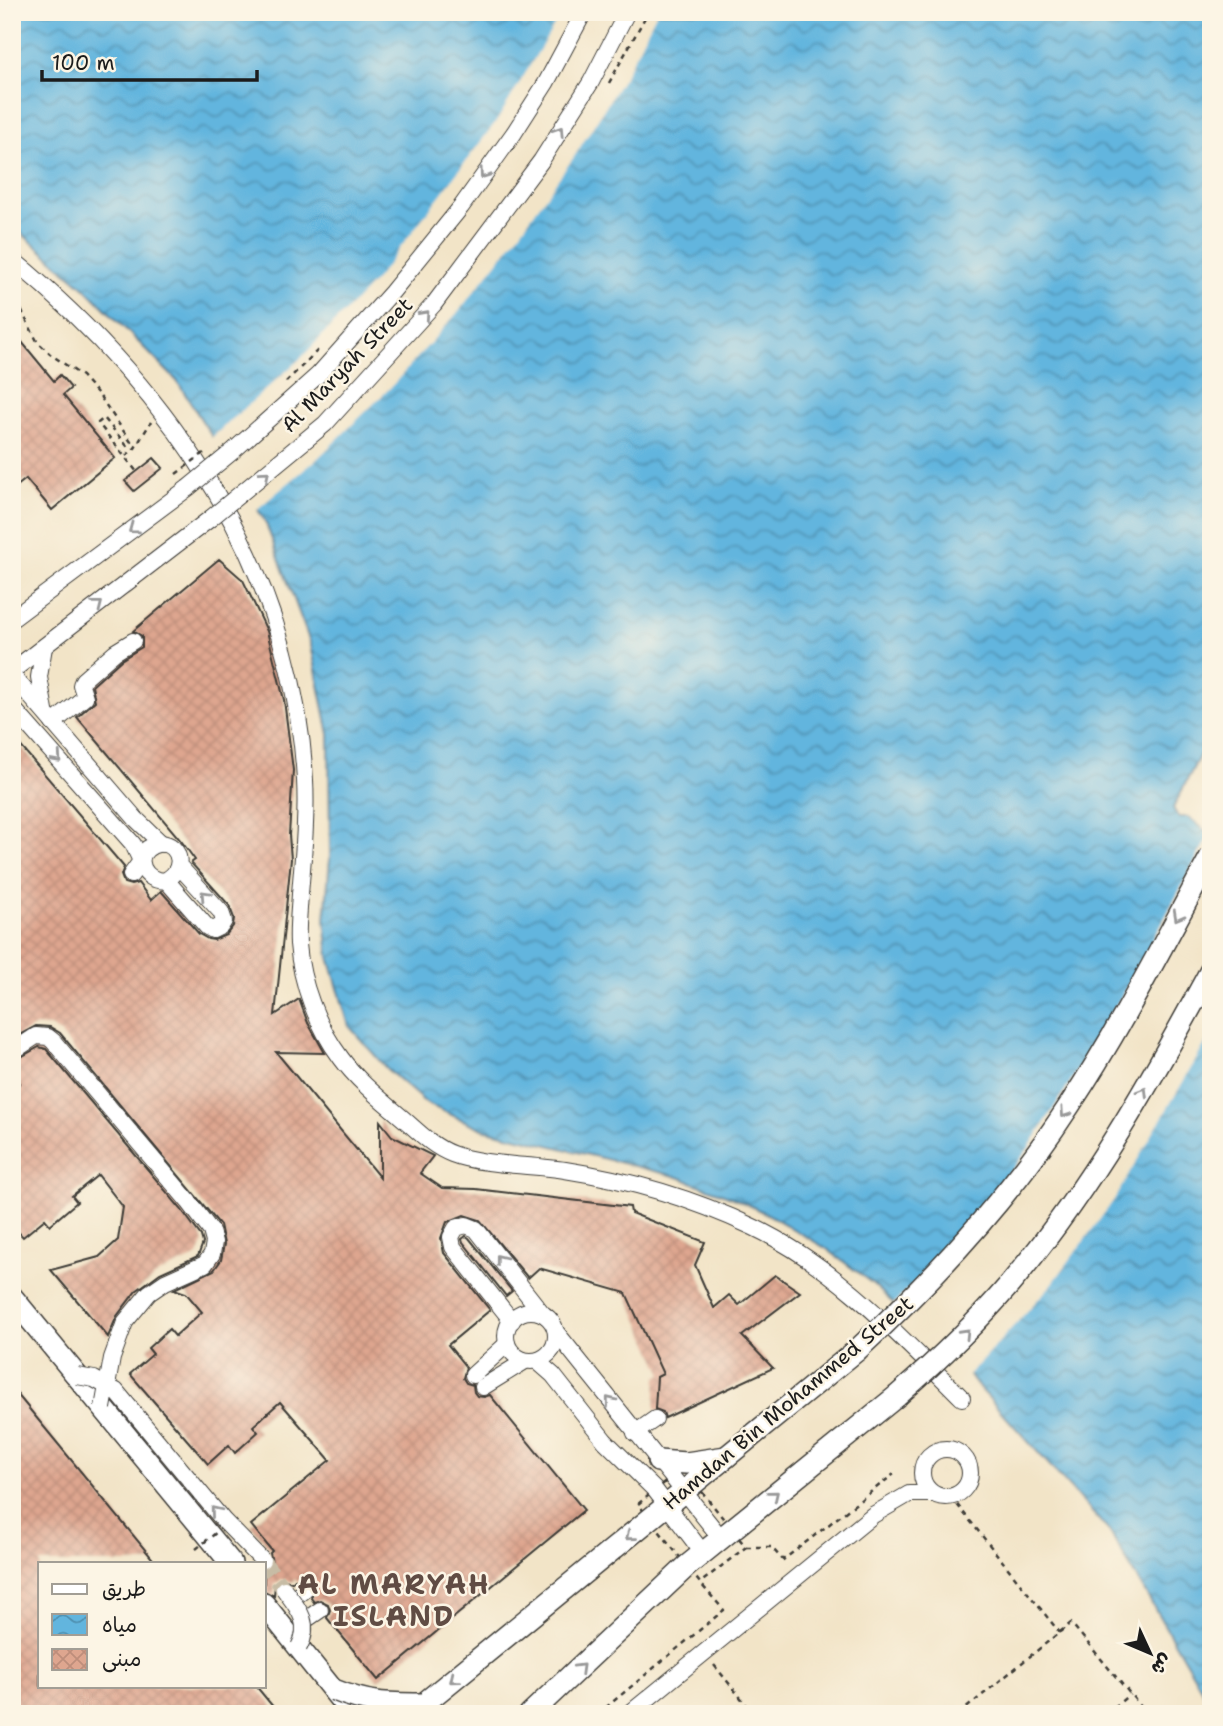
<svg xmlns="http://www.w3.org/2000/svg" width="1223" height="1726" font-family="'Shantell Sans','Playpen Sans Arabic',sans-serif">
  <defs>
    <pattern id="water-waves" width="16" height="10" patternUnits="userSpaceOnUse" patternTransform="scale(1.75)"><rect width="16" height="10" fill="#62b5de"/><path d="M0 5q4-4 8 0t8 0" fill="none" stroke="#5092b3"/></pattern>
    <pattern id="building-cross-hatch" width="8" height="8" patternUnits="userSpaceOnUse" patternTransform="scale(1.75)"><rect width="8" height="8" fill="#dea68f"/><path d="M0 0l8 8M0 8l8-8" fill="none" stroke="#be8e7b"/></pattern>
  </defs>
  <rect width="100%" height="100%" fill="#fcf5e5"/>
  <filter id="ink" filterUnits="userSpaceOnUse"><feTurbulence type="fractalNoise" baseFrequency=".0143" numOctaves="2"/><feDisplacementMap in="SourceGraphic" scale="14" xChannelSelector="R" yChannelSelector="G"/><feConvolveMatrix kernelMatrix="1 2 1 2 8 2 1 2 1" color-interpolation-filters="sRGB"/></filter>
  <filter id="wash" filterUnits="userSpaceOnUse"><feTurbulence type="fractalNoise" baseFrequency=".00686" numOctaves="4" result="noise"/><feDisplacementMap in="SourceGraphic" scale="28" xChannelSelector="R" yChannelSelector="G"/><feGaussianBlur stdDeviation="1.57" result="paint"/><feColorMatrix in="noise" values="0 0 0 0 0 0 0 0 0 0 0 0 0 0 0 0 0 1.4 0 .05"/><feComposite in="paint" operator="in"/></filter>
  <g filter="url(#wash)">
    <rect width="100%" height="100%" fill="#f2e4c7"/>
    <polygon fill="url(#water-waves)" stroke="#3f687d" stroke-width="2" points="12,12 1211,12 1211,733 1173,808 1178,817 1188,817 1211,835 1211,1705 1110,1532 960,1366 873,1284 827,1249 769,1215 734,1198 675,1176 483,1129 427,1104 387,1069 349,1026 329,957 325,920 330,857 329,734 311,645 265,521 177,381 85,288 12,225"/>
    <g fill="#f2e4c7">
      <polygon points="562,12 657,12 624,77 574,157 517,237 459,311 391,387 316,460 255,511 210,439 302,357 377,278 498,119"/>
      <polygon points="1211,832 1211,1034 1114,1200 1053,1283 966,1378 892,1306 965,1231 1028,1149 1083,1062 1135,973"/>
    </g>
    <g id="blocks">
      <g fill="url(#building-cross-hatch)">
        <polygon points="12,330 54,381 60,375 71,388 63,395 115,458 52,510 26,479 12,490"/>
        <polygon points="154,458 163,468 134,491 125,481"/>
        <polygon points="219,559 243,580 267,631 284,700 293,770 289,835 291,859 275,1015 299,999 308,1023 325,1053 276,1052 380,1178 380,1121 392,1136 433,1156 420,1173 442,1188 476,1189 630,1207 631,1213 705,1242 695,1265 714,1308 729,1295 739,1305 775,1275 800,1292 742,1336 773,1368 665,1418 663,1412 655,1409 657,1377 663,1374 626,1293 539,1268 528,1278 480,1220 464,1215 447,1222 441,1238 444,1253 490,1310 448,1345 466,1367 463,1378 466,1383 473,1385 474,1392 477,1396 484,1397 490,1395 584,1510 378,1680 327,1618 330,1610 328,1604 320,1600 314,1602 311,1598 314,1589 309,1581 297,1582 295,1579 292,1582 282,1579 275,1584 274,1596 264,1591 264,1570 272,1563 270,1553 272,1551 251,1525 330,1460 280,1402 253,1426 258,1432 235,1453 229,1445 208,1464 130,1374 153,1354 148,1348 169,1329 175,1336 202,1312 186,1293 174,1289 214,1270 221,1260 224,1244 220,1225 60,1033 50,1027 36,1026 12,1039 12,736 124,867 121,875 124,883 131,885 138,883 151,900 161,891 199,934 208,939 214,940 226,935 233,926 234,918 229,905 191,863 195,860 182,842 77,717 95,701 92,686 121,660 142,647 142,636 133,631"/>
        <polygon points="39,1047 46,1049 181,1209 201,1236 203,1243 198,1256 160,1273 136,1291 117,1316 108,1337 51,1270 99,1257 118,1240 123,1207 98,1175 72,1196 77,1202 50,1225 45,1219 23,1237 12,1225 12,1090 20,1083 12,1074 12,1062"/>
        <polygon points="466,1236 469,1238 512,1291 506,1296 463,1242 462,1239"/>
        <polygon points="12,1388 156,1563 40,1563 40,1686 256,1686 279,1714 12,1714"/>
      </g>
    </g>
  </g>
  <g filter="url(#ink)">
    <use href="#blocks" fill-opacity="0" stroke="#3c3a36" stroke-width="2"/>
    <g fill="none" stroke-linecap="round" stroke-linejoin="round">
      <polyline stroke="#c7bca5" stroke-width="16" stroke-dasharray="16 8" stroke-linecap="butt" points="262,1560 284,1589"/>
      <defs>
        <g id="minor">
          <path d="M12 259C172 391 293 568 305 780 307 818 303 857 300 894 299 911 297 927 298 944 301 983 317 1026 341 1058 357 1080 378 1097 399 1115 416 1129 431 1146 452 1154 480 1165 533 1165 565 1170 630 1180 694 1199 753 1227 835 1266 898 1334 962 1398"/>
          <polyline points="12,619 188,488"/>
          <polyline points="44,647 39,677 45,711"/>
          <polyline points="12,671 211,518"/>
          <polyline points="12,675 136,819 162,844"/>
          <polyline points="12,707 133,844 141,861 131,875"/>
          <polyline points="53,723 85,697 81,685 83,680 115,652 133,641"/>
          <path d="M166 880C191 867 175 834 152 846 131 856 145 884 166 880L207 927 213 930 221 926 224 921 221 912 179 866"/>
          <circle cx="531" cy="1336" r="25"/>
          <polyline points="512,1321 453,1247 451,1237 456,1228 466,1225 476,1229 542,1313"/>
          <polyline points="556,1332 721,1538"/>
          <polyline points="537,1361 553,1375 605,1441 655,1490 703,1553"/>
          <polyline points="473,1375 507,1344"/>
          <polyline points="483,1387 525,1361"/>
          <polyline points="635,1433 655,1419"/>
          <circle cx="946" cy="1473" r="24"/>
          <polyline points="292,1599 304,1590"/>
          <polyline points="304,1621 320,1610"/>
          <polyline points="629,1714 873,1515 909,1494 933,1494"/>
        </g>
        <g id="major">
          <polyline points="12,1297 231,1563"/>
          <polyline points="658,1461 686,1463 726,1457"/>
          <polyline points="264,1604 352,1714"/>
          <polyline points="411,1714 856,1351"/>
          <polyline points="530,1714 687,1566 897,1396"/>
        </g>
      </defs>
      <use href="#minor" stroke="#3c3a36" stroke-width="18"/>
      <use href="#major" stroke="#3c3a36" stroke-width="24"/>
      <g stroke="#3c3a36" stroke-width="2.5" stroke-dasharray="5 5" stroke-linecap="butt">
        <polyline points="12,292 37,341 50,354 82,376 99,395 131,442 127,446 104,418 98,423 137,472"/>
        <polyline points="126,456 135,448 151,422"/>
        <polygon points="683,1468 746,1547 700,1583 638,1504"/>
        <polyline points="951,1497 1060,1633"/>
        <polyline points="746,1547 771,1547 783,1560 894,1474"/>
        <polyline points="714,1665 754,1714"/>
        <polyline points="598,1714 724,1610 700,1583"/>
        <polyline points="959,1714 1071,1623 1147,1714"/>
        <polyline points="1106,1714 1130,1694"/>
      </g>
      <use href="#minor" stroke="#fff" stroke-width="16"/>
      <use href="#major" stroke="#fff" stroke-width="21"/>
      <defs>
        <g id="minor-bridge">
          <polyline points="188,488 233,451 318,375 392,292 461,207 514,133 546,83 584,12"/>
          <polyline points="211,518 325,424 434,304 541,161 591,82 627,12"/>
          <polyline points="12,1052 36,1036 48,1037 53,1041 189,1202 211,1231 214,1242 212,1254 205,1264 165,1282 149,1293 125,1322 112,1358 103,1408"/>
          <polyline points="77,1376 94,1379 116,1391 223,1520 262,1560"/>
          <path d="M284 1589C298 1608 312 1623 299 1647"/>
        </g>
        <g id="major-bridge">
          <path d="M856 1351C936 1277 1009 1198 1069 1106 1122 1026 1165 940 1211 856"/>
          <path d="M897 1396C937 1361 975 1325 1010 1284 1091 1188 1152 1079 1211 970"/>
          <path d="M334 1690C368 1704 387 1704 422 1704"/>
        </g>
      </defs>
      <use href="#minor-bridge" stroke="#3c3a36" stroke-width="18" stroke-linecap="butt"/>
      <use href="#major-bridge" stroke="#3c3a36" stroke-width="24" stroke-linecap="butt"/>
      <g stroke="#3c3a36" stroke-width="2.5" stroke-dasharray="5 5" stroke-linecap="butt">
        <polyline points="609,83 648,12"/>
        <polyline points="286,382 318,350"/>
        <polyline points="176,474 204,453"/>
        <polyline points="196,1549 217,1532"/>
      </g>
      <use href="#minor-bridge" stroke="#fff" stroke-width="16"/>
      <use href="#major-bridge" stroke="#fff" stroke-width="21"/>
    </g>
    <defs><path id="oneway-chevron" d="M-2-3.5L2.5 0L-2 3.5" fill="none" stroke-width="1.6" stroke-linecap="round" stroke-linejoin="round" transform="scale(1.75)"/></defs>
    <g stroke="#999">
      <use href="#oneway-chevron" transform="translate(559 131) rotate(-57)"/>
      <use href="#oneway-chevron" transform="translate(484 174) rotate(126)"/>
      <use href="#oneway-chevron" transform="translate(425 315) rotate(-48)"/>
      <use href="#oneway-chevron" transform="translate(265 475) rotate(-40)"/>
      <use href="#oneway-chevron" transform="translate(133 529) rotate(143)"/>
      <use href="#oneway-chevron" transform="translate(98 605) rotate(-38)"/>
      <use href="#oneway-chevron" transform="translate(57 758) rotate(48)"/>
      <use href="#oneway-chevron" transform="translate(205 895) rotate(-133)"/>
      <use href="#oneway-chevron" transform="translate(1178 916) rotate(119)"/>
      <use href="#oneway-chevron" transform="translate(1143 1092) rotate(-59)"/>
      <use href="#oneway-chevron" transform="translate(1065 1113) rotate(124)"/>
      <use href="#oneway-chevron" transform="translate(500 1259) rotate(-128)"/>
      <use href="#oneway-chevron" transform="translate(965 1333) rotate(-46)"/>
      <use href="#oneway-chevron" transform="translate(610 1401) rotate(-129)"/>
      <use href="#oneway-chevron" transform="translate(774 1495) rotate(-39)"/>
      <use href="#oneway-chevron" transform="translate(215 1511) rotate(-130)"/>
      <use href="#oneway-chevron" transform="translate(630 1536) rotate(141)"/>
      <use href="#oneway-chevron" transform="translate(580 1668) rotate(-44)"/>
      <use href="#oneway-chevron" transform="translate(454 1679) rotate(141)"/>
    </g>
  </g>
  <g text-anchor="middle" dominant-baseline="central" stroke-width="5" stroke-linejoin="round" paint-order="stroke">
    <g font-size="21" fill="#1c1c1c" stroke="#fcf5e5">
      <text transform="translate(347 365) rotate(-46)">Al Maryah Street</text>
      <text transform="translate(788 1403) rotate(-40)">Hamdan Bin Mohammed Street</text>
    </g>
    <g font-size="28" font-weight="bold" letter-spacing="2" fill="#604c44" stroke="#fcf5e5">
      <text x="394" y="1584">AL MARYAH<tspan x="394" dy="32">ISLAND</tspan></text>
    </g>
  </g>
  <rect width="1223" height="1726" fill="none" stroke="#fcf5e5" stroke-width="42"/>
  <rect x="38" y="1562" width="228" height="126" fill="#fcf5e5" stroke="#a29e95" stroke-width="2"/>
  <rect x="52" y="1584" width="35" height="10" fill="#ffffff" stroke="#a29e95" stroke-width="2"/>
  <text x="102" y="1596" font-size="21" fill="#1c1c1c">طريق</text>
  <rect x="52" y="1614" width="35" height="21" fill="url(#water-waves)" stroke="#a29e95" stroke-width="2"/>
  <text x="102" y="1632" font-size="21" fill="#1c1c1c">مياه</text>
  <rect x="52" y="1649" width="35" height="21" fill="url(#building-cross-hatch)" stroke="#a29e95" stroke-width="2"/>
  <text x="102" y="1666" font-size="21" fill="#1c1c1c">مبنى</text>
  <g transform="translate(1150 1653) rotate(134)" stroke="#fcf5e5" stroke-width="5" paint-order="stroke">
  <path d="M0-5L12 26L0 18L-12 26Z" fill="#1c1c1c"/>
  <text y="-10" font-size="19" font-weight="bold" text-anchor="middle" fill="#1c1c1c">ش</text>
  </g>
  <path d="M42 70v10h215v-10" fill="none" stroke="#1c1c1c" stroke-width="3.5"/>
  <text x="52" y="70" font-size="21" fill="#1c1c1c" stroke="#fcf5e5" stroke-width="5" paint-order="stroke">100 m</text>
</svg>
